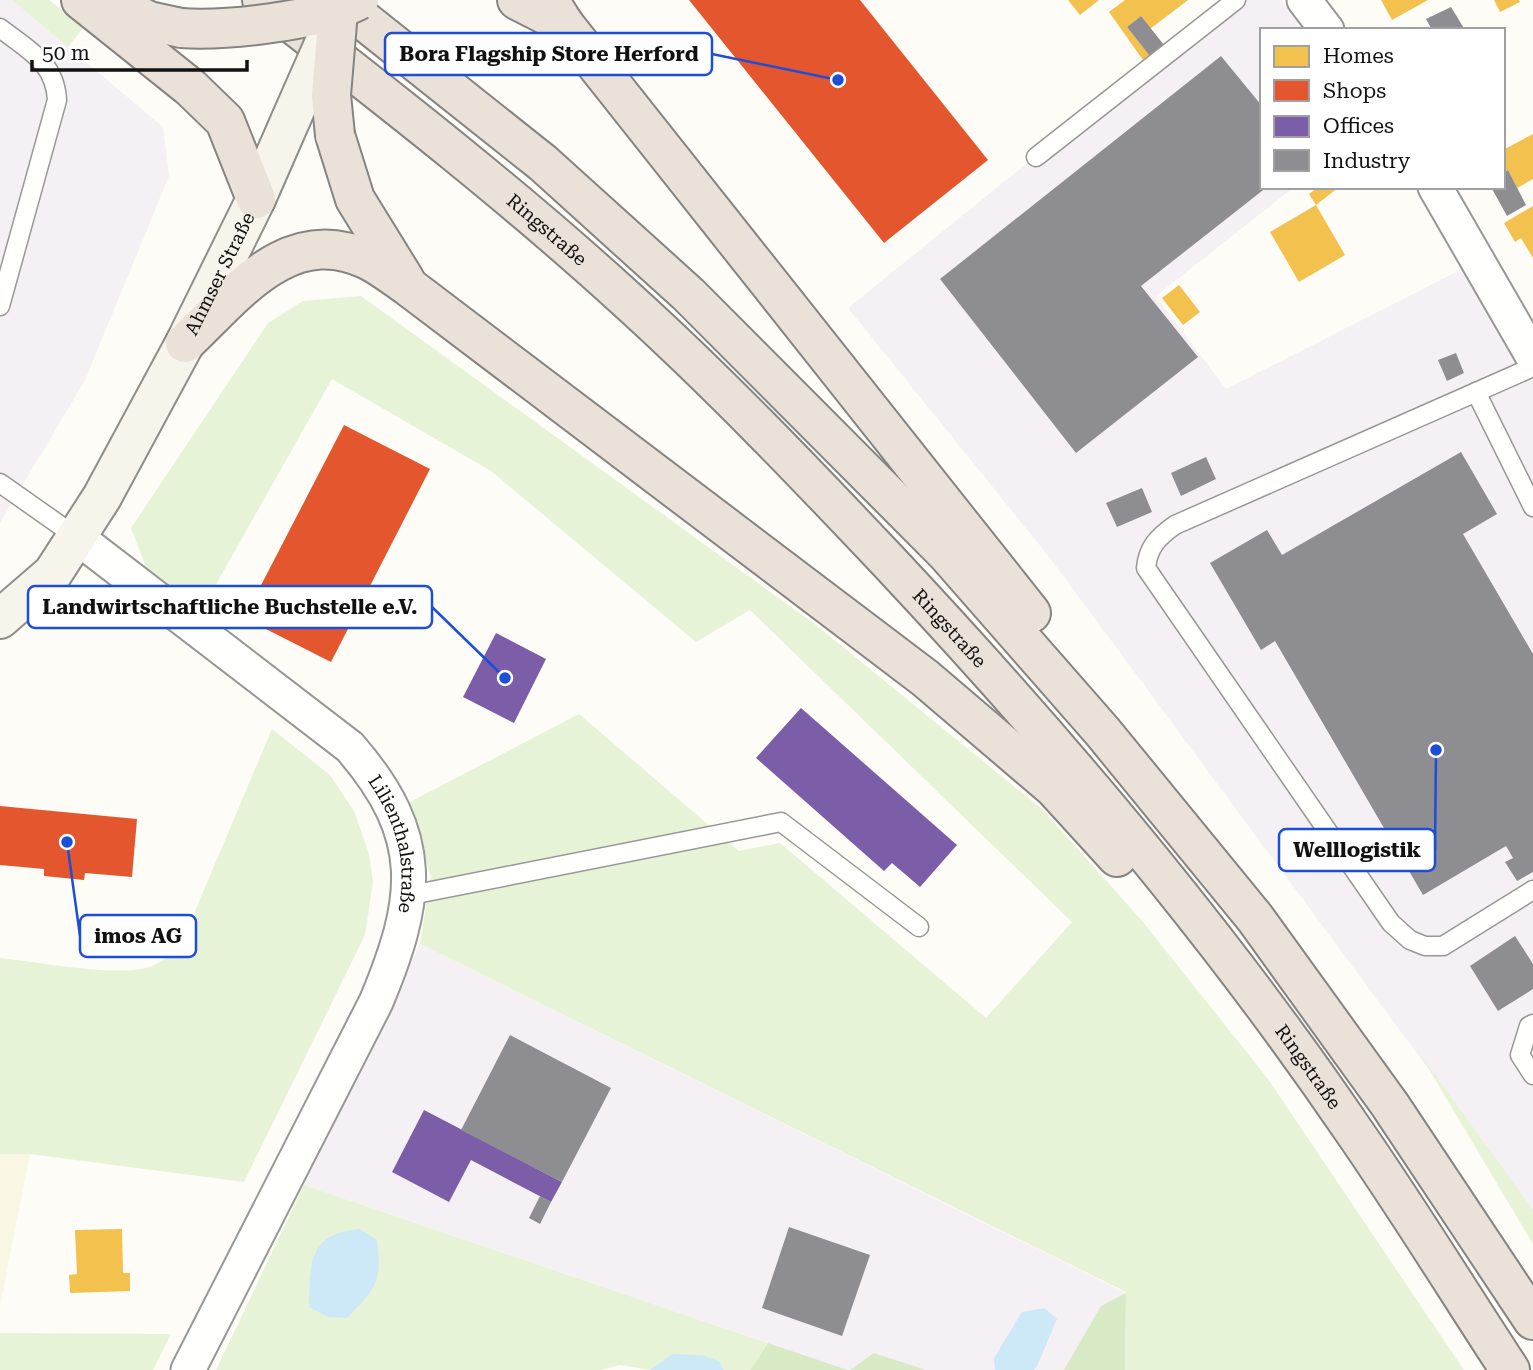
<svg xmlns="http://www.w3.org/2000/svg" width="1533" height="1370" font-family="'Roboto Serif',serif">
  <rect width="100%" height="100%" fill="#fdfcf7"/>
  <g fill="#f5f0f3">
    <polygon points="0,0 12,0 163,127 169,176 85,380 0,523"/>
    <polygon points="1229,0 1282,0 1304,30 1262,30 1262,187 1294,187 1156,296 1226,389 1466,267 1533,384 1533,1210 1050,558 848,308"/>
    <polygon points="420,944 1126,1293 1091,1370 848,1370 304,1185"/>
  </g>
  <polygon fill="#f9f7e4" points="0,1154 30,1154 0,1306"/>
  <g fill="#e7f3d7">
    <polygon points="12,0 49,0 84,27 68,47"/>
    <polygon points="361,296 816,625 1043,810 1143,922 1268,1079 1464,1370 1125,1370 1126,1292 420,944 431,877 408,803 579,714 739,851 780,843 986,1018 1072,922 750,610 696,642 491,471 332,379 202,609 146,567 131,528 268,323 303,301"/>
    <path d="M272 729 330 775 354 811 369 854 373 882 365 935 244 1182 30 1154H0V958C37 962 106 975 141 969 156 967 167 957 179 949Z"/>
    <polygon points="1420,1054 1533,1210 1533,1244"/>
    <polygon points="304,1185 768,1343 750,1370 724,1370 720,1362 672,1354 650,1370 620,1365 601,1370 216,1370"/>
    <polygon points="0,1333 171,1334 153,1370 0,1370"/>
  </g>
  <g fill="#d8eac5">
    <polygon points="1126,1293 1125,1370 1064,1370 1101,1306"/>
    <polygon points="768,1343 848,1370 750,1370"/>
    <polygon points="874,1353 926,1370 850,1370"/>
  </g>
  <g fill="#cde8f7">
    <path d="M360 1229 377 1240C383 1282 375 1289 347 1318L328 1317 309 1307C310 1262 308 1234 360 1229Z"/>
    <polygon points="1044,1308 1057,1319 1037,1366 1034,1370 995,1370 994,1358 1022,1312"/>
    <polygon points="672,1354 702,1355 720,1362 724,1370 650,1370"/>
  </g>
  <g fill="#f2c14e">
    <polygon points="1068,0 1099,0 1080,15"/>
    <polygon points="1125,0 1188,0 1150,29 1141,16 1127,27 1150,55 1143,60 1109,12"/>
    <polygon points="1381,0 1428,0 1392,20"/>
    <polygon points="1494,0 1519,0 1520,2 1500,12"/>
    <polygon points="1533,134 1533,179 1517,188 1508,170 1503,173 1503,150"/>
    <polygon points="1318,187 1339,187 1316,205 1345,255 1299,282 1270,232 1316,205 1309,194"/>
    <polygon points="1533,206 1533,258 1521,238 1515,242 1504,223"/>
    <polygon points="1179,285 1200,312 1183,325 1162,298"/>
    <polygon points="122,1229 123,1273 130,1273 130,1291 70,1293 69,1275 77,1274 75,1230"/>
  </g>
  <g fill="#e4572e">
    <polygon points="689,0 860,0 988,160 884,243"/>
    <polygon points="344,425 430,469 331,662 244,618"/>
    <polygon points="0,806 137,819 132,877 85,873 84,880 44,876 44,869 0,865"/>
  </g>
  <g fill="#7b5ea7">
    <polygon points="496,633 546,659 514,723 463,697"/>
    <polygon points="801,708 957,845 920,887 892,863 884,871 756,758"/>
    <polygon points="424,1110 562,1182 551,1202 471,1160 449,1202 392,1172"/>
  </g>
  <g fill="#8d8d92">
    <polygon points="1451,7 1465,30 1432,30 1426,19"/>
    <polygon points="1141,16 1164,45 1150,56 1127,27"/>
    <polygon points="1221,56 1262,106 1262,187 1267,187 1141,286 1198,357 1076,453 940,279"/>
    <polygon points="1508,170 1526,205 1507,216 1491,187 1503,187 1503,173"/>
    <polygon points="1456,353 1464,373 1447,381 1438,360"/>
    <polygon points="1461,452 1497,514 1463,534 1533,654 1533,872 1517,881 1505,862 1513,858 1506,846 1423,895 1275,641 1261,650 1210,563 1267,530 1282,555"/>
    <polygon points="1206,457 1216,479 1181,496 1171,473"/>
    <polygon points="1142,488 1152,512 1117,527 1106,503"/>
    <polygon points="1515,936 1533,964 1533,989 1498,1011 1470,966"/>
    <polygon points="510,1035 611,1088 562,1182 461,1130"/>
    <polygon points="540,1196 551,1202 540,1224 529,1218"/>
    <polygon points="789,1227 870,1255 842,1336 762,1308"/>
  </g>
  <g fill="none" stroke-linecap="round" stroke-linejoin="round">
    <defs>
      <g id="lane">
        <path d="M0 28C28 50 55 62 57 100L0 306"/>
        <polyline points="1036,157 1236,0"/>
        <path d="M1533 367 1175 525C1158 537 1148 547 1146 568L1391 923 1410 940 1425 946H1443L1533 890"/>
        <polyline points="1476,392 1533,507"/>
        <polyline points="0,483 78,538"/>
        <polyline points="411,895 781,822 919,927"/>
        <polyline points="1533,1024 1529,1026 1520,1055 1533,1075"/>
      </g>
      <g id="street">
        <polyline points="1304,0 1327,30"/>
        <polyline points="1435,187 1533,357"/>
        <path id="s1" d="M78 538 350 747C428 837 419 899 376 1002L188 1370"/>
      </g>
      <g id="secondary">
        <path id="s2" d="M0 619 53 573 102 497 185 343 256 199 291 119"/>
      </g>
      <g id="highway">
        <polyline points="81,0 191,88 225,121 256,199"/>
        <polyline points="107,0 149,21 181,28"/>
        <path id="s3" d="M262 0C385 96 509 192 624 297 717 381 803 471 889 562 1055 739 1214 926 1351 1127 1406 1206 1457 1289 1510 1370"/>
        <polyline points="338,0 543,163 689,295 946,553 1102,731 1255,918 1390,1105 1533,1320"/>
        <polyline points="517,0 564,24"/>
        <polyline points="549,0 564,24 1031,613"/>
        <polyline points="335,135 355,199 405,280"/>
        <path d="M185 343C236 295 289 222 368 260 382 267 396 278 409 287L925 678 1054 788 1117 857"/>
      </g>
    </defs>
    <use href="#lane" stroke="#979795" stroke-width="21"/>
    <use href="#street" stroke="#979795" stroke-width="37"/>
    <use href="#secondary" stroke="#8e8d8b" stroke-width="42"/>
    <use href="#highway" stroke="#858482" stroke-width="42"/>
    <use href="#lane" stroke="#fffffe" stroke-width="18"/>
    <use href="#street" stroke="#fffffe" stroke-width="33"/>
    <use href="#secondary" stroke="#f6f4eb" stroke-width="38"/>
    <use href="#highway" stroke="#eae1d8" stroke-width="38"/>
    <defs>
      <polyline id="secondary-bridge" points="291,119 335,19"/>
      <g id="highway-bridge">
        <path d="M181 28C225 31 320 21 359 0"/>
        <polyline points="335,135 331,95 338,11"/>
      </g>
    </defs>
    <use href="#secondary-bridge" stroke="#8e8d8b" stroke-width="42" stroke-linecap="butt"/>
    <use href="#highway-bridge" stroke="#858482" stroke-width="42" stroke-linecap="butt"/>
    <use href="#secondary-bridge" stroke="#f6f4eb" stroke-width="38"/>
    <use href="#highway-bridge" stroke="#eae1d8" stroke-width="38"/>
  </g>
  <g text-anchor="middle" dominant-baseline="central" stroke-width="7" stroke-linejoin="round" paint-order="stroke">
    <g font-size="19" fill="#111" stroke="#fff">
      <text stroke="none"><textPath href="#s3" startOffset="366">Ringstraße</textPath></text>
      <text stroke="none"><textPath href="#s2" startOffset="413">Ahmser Straße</textPath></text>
      <text stroke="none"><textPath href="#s3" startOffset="933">Ringstraße</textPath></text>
      <text stroke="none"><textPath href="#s1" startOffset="453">Lilienthalstraße</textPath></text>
      <text stroke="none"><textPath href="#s3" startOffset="1500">Ringstraße</textPath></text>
    </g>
  </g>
  <path fill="none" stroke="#1d4ed8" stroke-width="2.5" d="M838 80L712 54M505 678L432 607M1436 750L1435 850M67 842L80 936"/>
  <g fill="#1d4ed8" stroke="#fff" stroke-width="2.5">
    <circle cx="838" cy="80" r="7"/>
    <circle cx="505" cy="678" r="7"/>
    <circle cx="1436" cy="750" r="7"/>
    <circle cx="67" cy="842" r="7"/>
  </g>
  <g fill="#fff" stroke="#1d4ed8" stroke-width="2.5">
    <rect x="385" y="33" width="327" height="42" rx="7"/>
    <rect x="28" y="586" width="404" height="42" rx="7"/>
    <rect x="1279" y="829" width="156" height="42" rx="7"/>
    <rect x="80" y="915" width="116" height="42" rx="7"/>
  </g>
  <g font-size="21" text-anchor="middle" font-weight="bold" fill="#111">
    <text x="549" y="61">Bora Flagship Store Herford</text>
    <text x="230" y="614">Landwirtschaftliche Buchstelle e.V.</text>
    <text x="1357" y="857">Welllogistik</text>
    <text x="138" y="943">imos AG</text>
  </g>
  <rect x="1260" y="28" width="245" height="161" fill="#ffffff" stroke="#a0a0a0" stroke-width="2"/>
  <rect x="1274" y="46" width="35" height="21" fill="#f2c14e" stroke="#a0a0a0" stroke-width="2"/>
  <text x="1323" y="63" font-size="21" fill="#111111">Homes</text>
  <rect x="1274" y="80" width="35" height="21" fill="#e4572e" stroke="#a0a0a0" stroke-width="2"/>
  <text x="1323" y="98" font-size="21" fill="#111111">Shops</text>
  <rect x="1274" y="116" width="35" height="21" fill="#7b5ea7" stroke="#a0a0a0" stroke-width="2"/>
  <text x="1323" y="133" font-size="21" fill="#111111">Offices</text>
  <rect x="1274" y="150" width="35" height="21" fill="#8d8d92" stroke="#a0a0a0" stroke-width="2"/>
  <text x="1323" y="168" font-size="21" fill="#111111">Industry</text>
  <path d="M32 60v10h215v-10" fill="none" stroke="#111111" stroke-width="3.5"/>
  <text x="42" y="60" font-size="21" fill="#111111" stroke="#ffffff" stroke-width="5" paint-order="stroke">50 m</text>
</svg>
